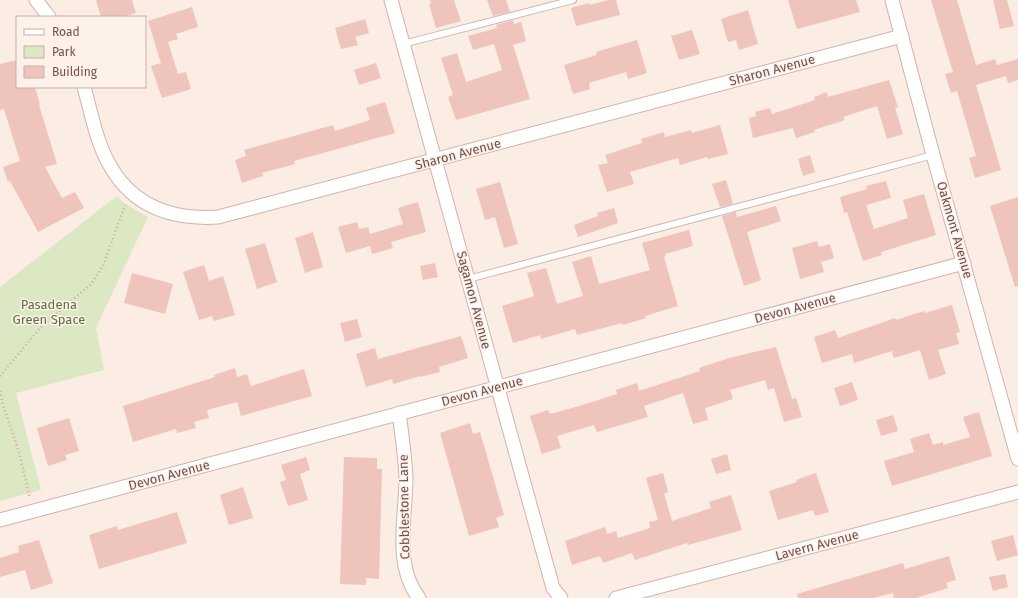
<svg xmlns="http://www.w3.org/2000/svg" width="1018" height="598" font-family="'Fira Sans',sans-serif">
  <rect width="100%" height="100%" fill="#fbece4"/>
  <polygon fill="#dce7c4" points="117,196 124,203 148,217 96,328 104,370 16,393 41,490 0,501 0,287"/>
  <g fill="#efc4bd">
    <polygon points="96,0 132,0 136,13 122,17 101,17"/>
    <polygon points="430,0 454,0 461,21 436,28 429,4 431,3"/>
    <polygon points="487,0 506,0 510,12 493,16"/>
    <polygon points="609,0 616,0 620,15 576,26 571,8 589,3 590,5"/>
    <polygon points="788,0 856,0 860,12 797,29"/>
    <polygon points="931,0 957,0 976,65 995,59 997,65 1018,59 1018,80 1008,83 1006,76 976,85 1001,170 975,178 969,158 976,156 957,91 951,93 945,74 953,72"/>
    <polygon points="993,0 1007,0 1014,26 1000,29"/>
    <polygon points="192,7 198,27 176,34 178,39 168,42 178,74 186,72 191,89 162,98 151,66 161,63 148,21"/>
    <polygon points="748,10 758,44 739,50 736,40 728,42 721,19"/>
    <polygon points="365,19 369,33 355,37 358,45 341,49 335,28"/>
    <polygon points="513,20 514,24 521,22 526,41 513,45 530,99 456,120 448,97 453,95 441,58 457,53 466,82 502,70 494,44 473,50 468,36 497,28 496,25"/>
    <polygon points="692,30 700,54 679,60 671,36"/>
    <polygon points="637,40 647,73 628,79 626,72 589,83 590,89 573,94 564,65 597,55 596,52"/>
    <polygon points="17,60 17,87 35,87 40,105 39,105 57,164 45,167 62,198 75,192 84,208 38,232 10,181 8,182 3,167 20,161 4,109 0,110 0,64"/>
    <polygon points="376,63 381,78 359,85 354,70"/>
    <polygon points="889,80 898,107 895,108 903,134 887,139 877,106 843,117 845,120 814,130 815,132 796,138 793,128 753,138 749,118 756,116 755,112 770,108 772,114 815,100 814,97 827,92 828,97"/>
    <polygon points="385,102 395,133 294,161 295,164 262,173 263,176 242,183 235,160 246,156 244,150 333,125 335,131 370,120 366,108"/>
    <polygon points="720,125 728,154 708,159 707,157 680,165 678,158 630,172 634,184 607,192 598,165 608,163 605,155 642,143 641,139 664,132 665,137 691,130 692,133"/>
    <polygon points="810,155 815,172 803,176 798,159"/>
    <polygon points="726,180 733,204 720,207 712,184"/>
    <polygon points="886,181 891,198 866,205 874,229 908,218 903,200 924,194 936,235 881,252 882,255 863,261 847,212 844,213 840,197 867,189 866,186"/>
    <polygon points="500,182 518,244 504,248 495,217 485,220 476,189"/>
    <polygon points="1018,197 1018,286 1015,287 990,206"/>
    <polygon points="418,202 426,232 391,242 393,248 372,254 370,246 346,253 338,227 357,222 359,229 368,227 370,234 403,224 398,208"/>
    <polygon points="776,206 781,221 747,232 761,280 744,286 722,216 736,212 737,217"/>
    <polygon points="614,208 618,223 578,237 574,225 598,216 597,213"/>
    <polygon points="689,230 693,246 665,254 666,256 664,257 678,306 645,316 646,318 623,325 622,323 577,335 575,329 541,339 540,335 513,343 502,306 534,296 527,273 546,268 557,304 583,296 572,262 591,256 599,284 650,270 642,243"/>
    <polygon points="313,232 323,267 305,273 295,238"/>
    <polygon points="817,241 819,247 830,244 834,258 821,262 824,272 800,279 792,248"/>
    <polygon points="265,243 277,282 257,289 245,249"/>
    <polygon points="435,263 438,277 423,280 420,266"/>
    <polygon points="204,265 209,281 223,276 235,315 214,321 212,316 199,320 183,272"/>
    <polygon points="132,273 173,284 165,314 124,303"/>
    <polygon points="952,305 960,332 956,333 959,344 938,350 946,374 929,380 920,350 894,358 892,351 854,363 852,354 822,363 814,337 835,330 838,338 895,318 896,320 924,311 925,313"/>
    <polygon points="357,319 362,337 345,342 340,323"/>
    <polygon points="461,336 468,358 439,367 440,372 420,377 420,376 393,384 392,379 366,387 356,354 375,348 378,359"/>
    <polygon points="776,347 792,399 796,398 802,417 784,422 774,388 768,390 765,380 730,390 733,399 705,408 708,420 693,424 683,393 644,406 648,417 597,432 594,425 557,436 561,448 542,454 530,416 548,410 550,414 579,406 617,394 616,390 637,383 639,391 700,371 699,368 729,358"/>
    <polygon points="235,368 237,377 247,374 251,386 304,369 312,396 241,416 237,402 207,410 209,418 194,422 196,428 177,433 176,429 133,442 123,406 215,377 214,375"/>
    <polygon points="852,382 858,400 840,406 834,388"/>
    <polygon points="979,412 992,456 892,486 884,461 914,452 910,439 929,433 933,445 943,442 943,445 970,437 963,417"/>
    <polygon points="893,415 898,431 881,436 876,420"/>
    <polygon points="69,418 79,451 65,455 67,460 48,466 37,428"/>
    <polygon points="470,423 473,434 480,432 504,515 496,518 499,527 469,536 440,433"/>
    <polygon points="727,454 731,470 716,474 711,459"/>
    <polygon points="306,457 310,470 300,474 308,500 288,506 280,482 286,480 281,465"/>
    <polygon points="344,457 377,458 377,469 382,469 379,579 366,578 366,585 340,584"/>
    <polygon points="663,473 668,492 664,494 672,521 711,508 709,502 731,495 742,530 688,545 687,543 635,560 632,553 603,563 600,556 572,565 565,541 605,527 607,534 616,531 618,538 650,528 649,522 658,520 646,478"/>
    <polygon points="816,473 829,512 815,516 813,510 778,520 769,491 797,482 796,480"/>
    <polygon points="243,487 253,518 229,525 220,495"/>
    <polygon points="177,512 187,543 99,569 89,535 117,526 118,530"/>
    <polygon points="1013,535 1018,555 997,561 991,541"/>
    <polygon points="39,540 53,583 31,590 25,570 0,577 0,558 19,552 18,546"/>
    <polygon points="949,556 956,580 946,583 948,588 916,598 894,598 893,593 873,598 798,598 797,594 903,563 905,569"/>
    <polygon points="1005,574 1008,587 993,591 989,577"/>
  </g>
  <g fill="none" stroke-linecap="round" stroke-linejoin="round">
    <defs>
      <g id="service">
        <polyline points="403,44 573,0"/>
        <polyline points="468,279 933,155"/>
      </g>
      <g id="minor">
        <polyline points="36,0 49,17"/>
        <polyline points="391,0 553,588 561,598"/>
        <polyline points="892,0 933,155 1018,459"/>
        <path d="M84 87C91 112 96 140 108 162 131 206 171 220 218 217L902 36"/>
        <path d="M399 413C402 435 405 456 406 478 406 517 393 565 419 598"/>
        <polyline points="0,520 964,263"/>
        <polyline points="616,598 1018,492"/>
      </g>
    </defs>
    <use href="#service" stroke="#ceb4ae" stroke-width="8"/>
    <use href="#minor" stroke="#ceb4ae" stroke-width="15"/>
    <g stroke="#d3a7a1" stroke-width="2.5" stroke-dasharray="1 3" stroke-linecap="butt">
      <polyline points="0,376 40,328 91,284 103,266 125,205"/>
      <polyline points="0,391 3,405 19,452 30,498"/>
    </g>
    <use href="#service" stroke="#fff" stroke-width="6"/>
    <use href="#minor" stroke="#fff" stroke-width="13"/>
  </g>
  <g text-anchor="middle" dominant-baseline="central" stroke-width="3" stroke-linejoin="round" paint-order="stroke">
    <g font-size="13" fill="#724e4b" stroke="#fef1ea">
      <text transform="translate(772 70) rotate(-15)">Sharon Avenue</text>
      <text transform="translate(458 154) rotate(-15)">Sharon Avenue</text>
      <text transform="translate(955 230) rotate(74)">Oakmont Avenue</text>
      <text transform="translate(474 300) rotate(75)">Sagamon Avenue</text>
      <text transform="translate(795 308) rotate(-15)">Devon Avenue</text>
      <text transform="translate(482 391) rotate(-15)">Devon Avenue</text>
      <text transform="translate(169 475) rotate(-15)">Devon Avenue</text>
      <text transform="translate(404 507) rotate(-91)">Cobblestone Lane</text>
      <text transform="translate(817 545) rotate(-15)">Lavern Avenue</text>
    </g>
    <g font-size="13" fill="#5d7141" stroke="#fef1ea">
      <text x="49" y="304">Pasadena<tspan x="49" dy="15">Green Space</tspan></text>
    </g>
  </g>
  <rect x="16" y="16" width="130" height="72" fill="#fef1ea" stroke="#c6b0aa"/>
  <rect x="24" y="29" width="20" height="6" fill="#ffffff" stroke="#c6b0aa"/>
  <text x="52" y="36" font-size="12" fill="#724e4b">Road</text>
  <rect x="24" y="46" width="20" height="12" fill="#dce7c4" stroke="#c6b0aa"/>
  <text x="52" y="56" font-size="12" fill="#724e4b">Park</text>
  <rect x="24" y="66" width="20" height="12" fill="#efc4bd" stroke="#c6b0aa"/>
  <text x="52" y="76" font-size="12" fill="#724e4b">Building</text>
</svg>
